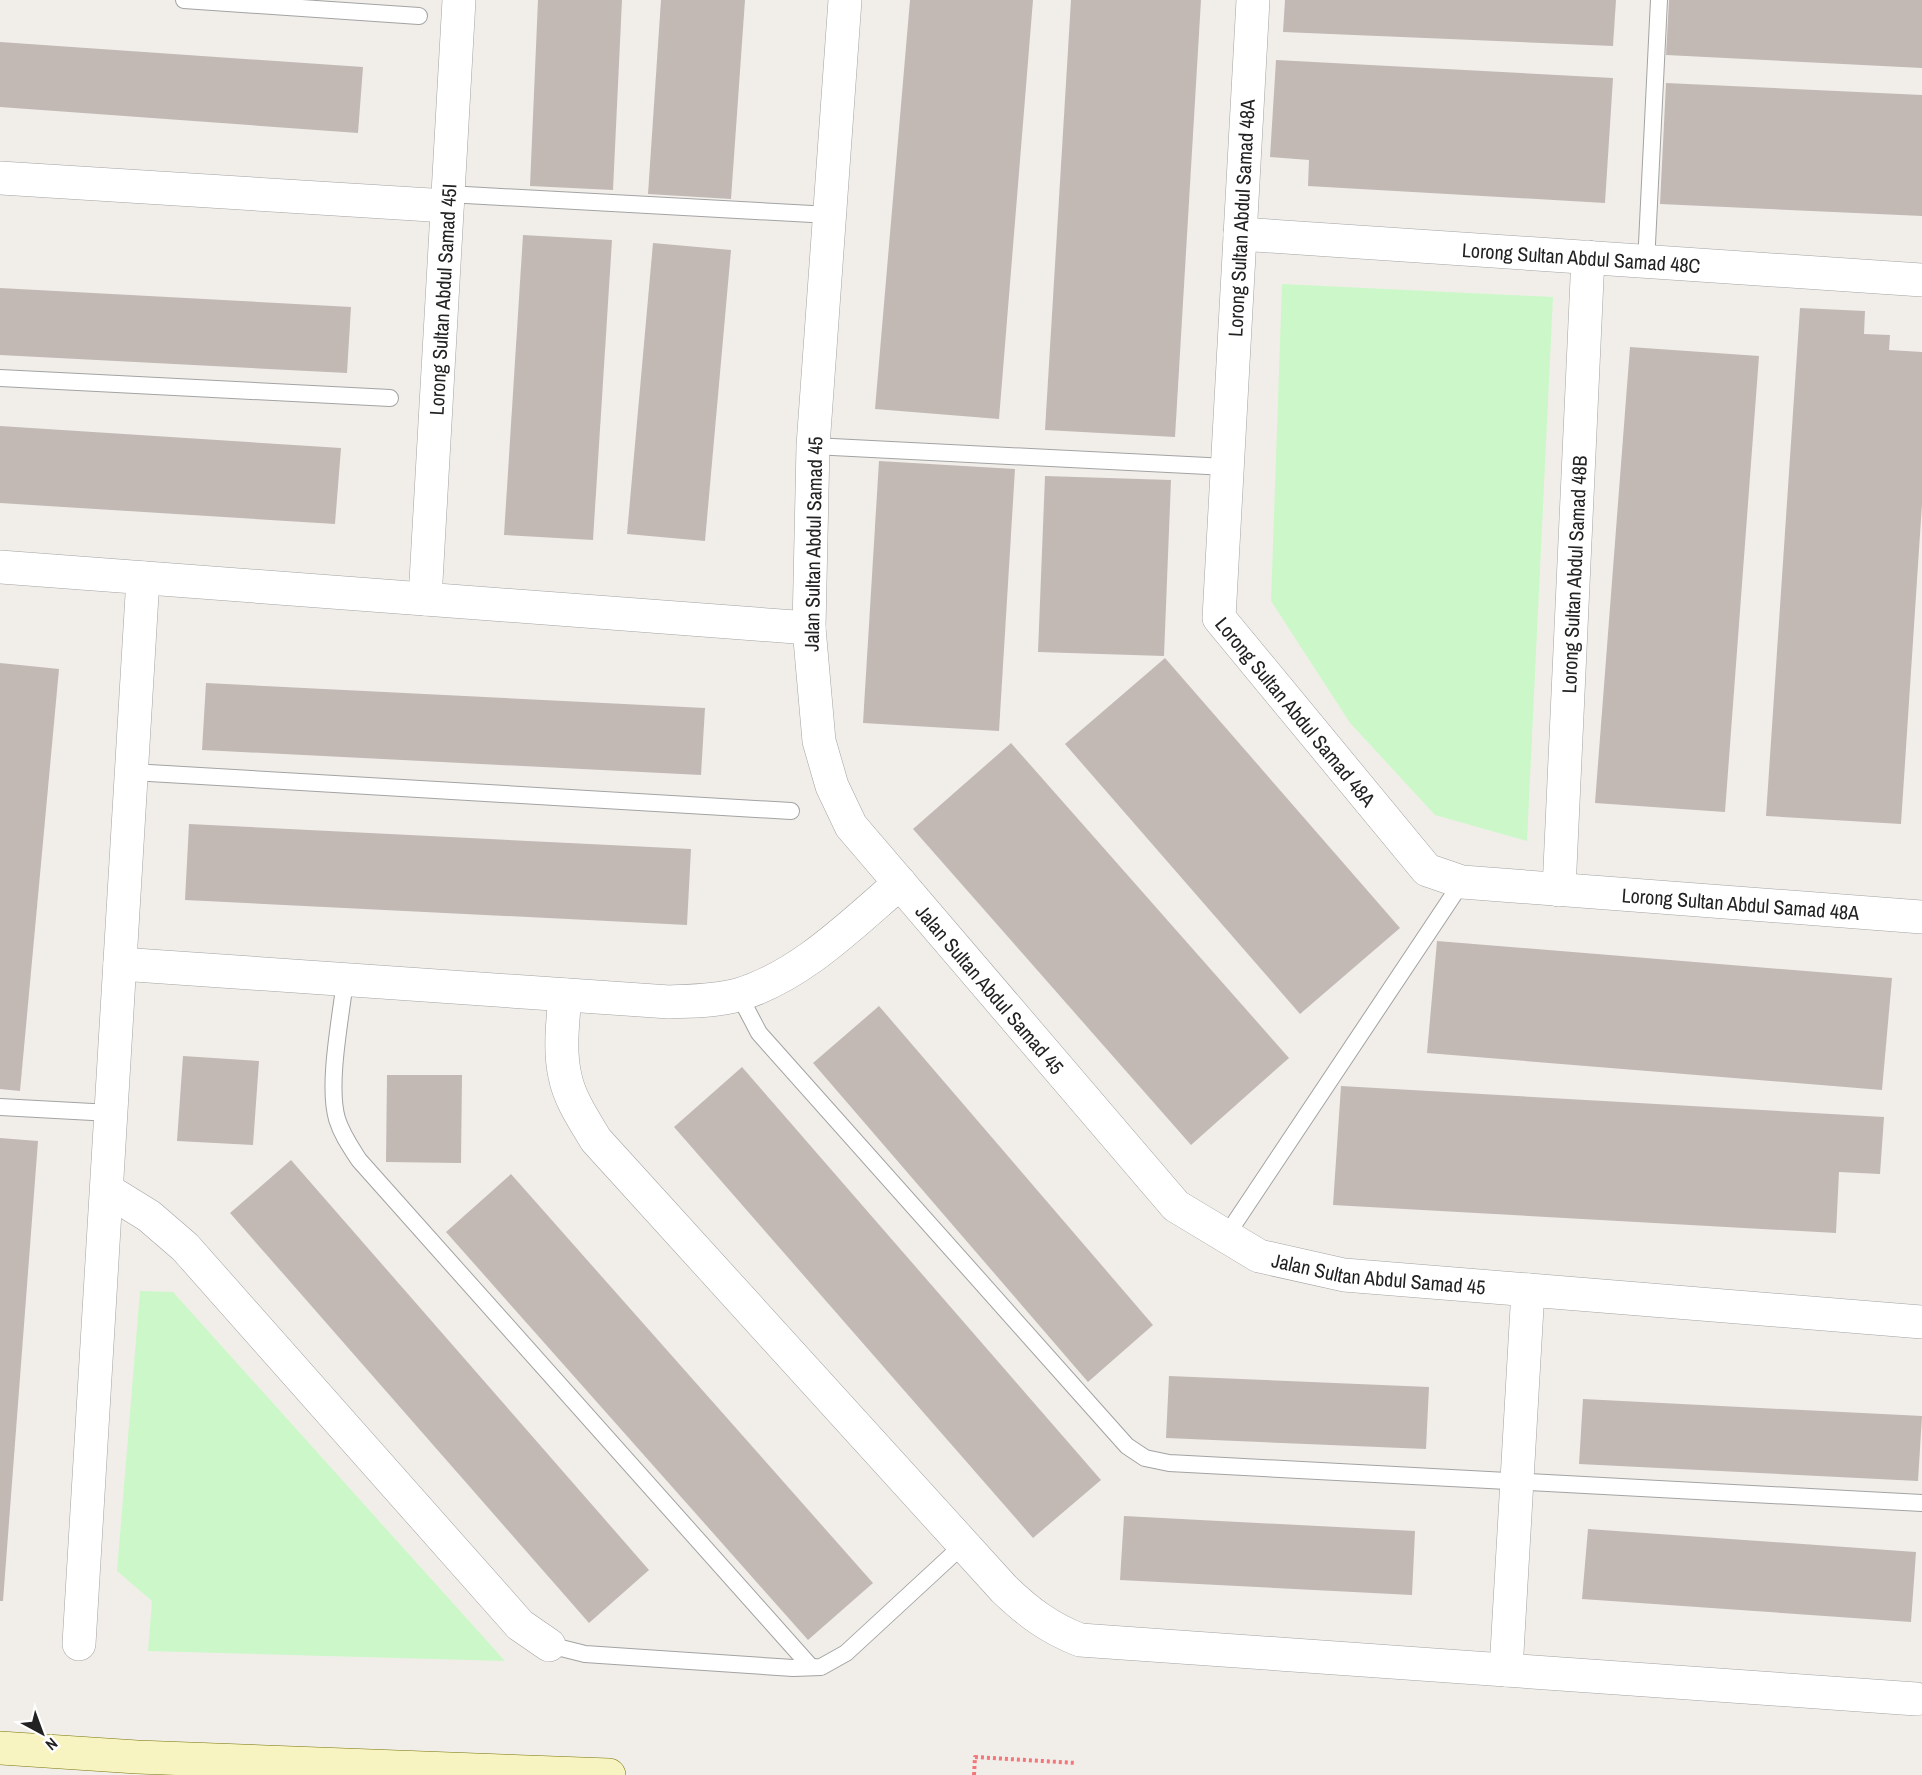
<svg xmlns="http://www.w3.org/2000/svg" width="1922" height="1775" font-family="'Archivo Narrow',sans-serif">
  <rect width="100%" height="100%" fill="#f1eee9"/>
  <g fill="#ccf8c9">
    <polygon points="1282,284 1553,297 1527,841 1435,815 1350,723 1271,601"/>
    <polygon points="140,1291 173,1292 505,1661 148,1651 152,1601 117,1571"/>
  </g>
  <g fill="#c2b9b5">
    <polygon points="538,0 622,0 613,190 530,186"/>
    <polygon points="661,0 745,0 731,199 648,194"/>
    <polygon points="910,0 1033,0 999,419 875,409"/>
    <polygon points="1071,0 1201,0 1175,437 1045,430"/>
    <polygon points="1285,0 1616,0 1613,46 1283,32"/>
    <polygon points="1669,0 1922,0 1922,68 1666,55"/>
    <polygon points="0,42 363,67 358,133 0,107"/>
    <polygon points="1276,60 1613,78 1605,203 1308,186 1309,160 1270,157"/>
    <polygon points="1666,83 1922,95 1922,216 1660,204"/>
    <polygon points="523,235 612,240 593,540 504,535"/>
    <polygon points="653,243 731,250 705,541 627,534"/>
    <polygon points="0,288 351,307 347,373 0,355"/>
    <polygon points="1800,308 1865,311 1864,334 1890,335 1889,350 1922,352 1922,504 1901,824 1766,816"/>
    <polygon points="1630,347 1759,356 1725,812 1595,803"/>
    <polygon points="0,426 341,448 335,524 0,503"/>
    <polygon points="879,461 1015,469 999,731 863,723"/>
    <polygon points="1045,476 1171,480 1164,656 1038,652"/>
    <polygon points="1165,658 1400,928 1300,1014 1065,744"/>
    <polygon points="0,663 59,669 20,1091 0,1089"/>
    <polygon points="206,683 705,708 701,775 202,750"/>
    <polygon points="1011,743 1289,1058 1191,1145 913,829"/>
    <polygon points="189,824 691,849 687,925 185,900"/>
    <polygon points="1437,941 1892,978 1882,1090 1427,1053"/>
    <polygon points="879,1006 1153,1325 1088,1382 813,1063"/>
    <polygon points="183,1056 259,1061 253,1145 177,1141"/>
    <polygon points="742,1067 1101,1480 1033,1538 674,1127"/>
    <polygon points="387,1075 462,1075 461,1163 386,1162"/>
    <polygon points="1341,1086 1884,1117 1880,1174 1839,1172 1836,1233 1333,1205"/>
    <polygon points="0,1138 38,1141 3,1601 0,1601"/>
    <polygon points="291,1160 649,1570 589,1623 230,1213"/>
    <polygon points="511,1174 873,1583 808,1640 446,1232"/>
    <polygon points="1169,1376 1429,1387 1426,1449 1166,1438"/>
    <polygon points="1583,1399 1922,1416 1918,1481 1579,1464"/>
    <polygon points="1124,1516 1415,1531 1412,1595 1120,1580"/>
    <polygon points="1588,1529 1916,1552 1911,1622 1582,1599"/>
  </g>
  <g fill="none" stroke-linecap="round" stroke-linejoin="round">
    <defs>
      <g id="lane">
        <polyline points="184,0 419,16"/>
        <polyline points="448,194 830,215"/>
        <polyline points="1646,264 1659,0"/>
        <polyline points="0,378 390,398"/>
        <polyline points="813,446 1227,467"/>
        <polyline points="132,772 791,811"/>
        <path d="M345 980C341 1017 327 1084 337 1119 342 1135 350 1146 359 1160L811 1667"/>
        <polyline points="739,995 759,1033 1127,1446 1145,1458 1169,1463 1922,1503"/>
        <polyline points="0,1107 111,1113"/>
        <polyline points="1226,1236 1462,882"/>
        <polyline points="549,1645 585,1654 793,1668 821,1667 846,1653 963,1545"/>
      </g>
      <g id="street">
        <path id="s1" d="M845 0 813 446 809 628 819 741 832 786 851 826 1176 1206 1259 1256 1344 1275 1922 1322"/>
        <path id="s2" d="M1253 0 1219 618 1427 870 1462 882 1922 917"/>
        <polyline points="0,178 447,206"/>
        <path id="s3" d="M1240 234 1922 280"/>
        <polyline points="0,567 809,628"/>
        <path id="s4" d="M425 599 459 0"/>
        <path id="s5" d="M1559 890 1588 257"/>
        <path d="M120 964 669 1002C692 1001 716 1001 738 995 801 976 851 925 900 883"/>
        <path d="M565 995C563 1021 559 1050 565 1076 569 1098 584 1120 596 1140L1004 1589C1028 1612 1049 1628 1080 1640L1916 1699"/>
        <polyline points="107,1190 149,1216 185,1247 520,1625 549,1645"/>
        <polyline points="79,1644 143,578"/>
        <polyline points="1506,1670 1528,1290"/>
      </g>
      <polyline id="secondary" points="0,1748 137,1757 609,1775"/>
    </defs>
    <use href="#lane" stroke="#a3a3a3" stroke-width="18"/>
    <use href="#street" stroke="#a3a3a3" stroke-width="34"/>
    <use href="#secondary" stroke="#787609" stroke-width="34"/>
    <polyline stroke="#f5767a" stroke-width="4" stroke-dasharray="3 3" stroke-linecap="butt" points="974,1775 975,1757 1076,1763"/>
    <use href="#lane" stroke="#fff" stroke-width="16"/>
    <use href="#street" stroke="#fff" stroke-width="33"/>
    <use href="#secondary" stroke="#f8f4c1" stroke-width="33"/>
  </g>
  <g text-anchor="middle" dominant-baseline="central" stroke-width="4.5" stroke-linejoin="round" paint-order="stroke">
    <g font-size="20" fill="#222" stroke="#fff">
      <text transform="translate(1241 218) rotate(-87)">Lorong Sultan Abdul Samad 48A</text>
      <text stroke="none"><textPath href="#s3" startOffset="342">Lorong Sultan Abdul Samad 48C</textPath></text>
      <text stroke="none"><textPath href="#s4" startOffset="300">Lorong Sultan Abdul Samad 45I</textPath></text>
      <text transform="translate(813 544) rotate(-89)">Jalan Sultan Abdul Samad 45</text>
      <text stroke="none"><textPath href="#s5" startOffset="316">Lorong Sultan Abdul Samad 48B</textPath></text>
      <text stroke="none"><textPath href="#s2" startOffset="740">Lorong Sultan Abdul Samad 48A</textPath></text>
      <text stroke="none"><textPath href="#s2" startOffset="1262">Lorong Sultan Abdul Samad 48A</textPath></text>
      <text stroke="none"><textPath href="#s1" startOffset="1048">Jalan Sultan Abdul Samad 45</textPath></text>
      <text stroke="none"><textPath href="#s1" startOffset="1552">Jalan Sultan Abdul Samad 45</textPath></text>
    </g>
  </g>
  <g transform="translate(42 1733) rotate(139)" stroke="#ffffff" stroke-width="4.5" paint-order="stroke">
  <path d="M0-4.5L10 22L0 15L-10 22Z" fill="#222222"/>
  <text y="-9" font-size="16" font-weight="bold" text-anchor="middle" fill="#222222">N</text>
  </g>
</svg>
